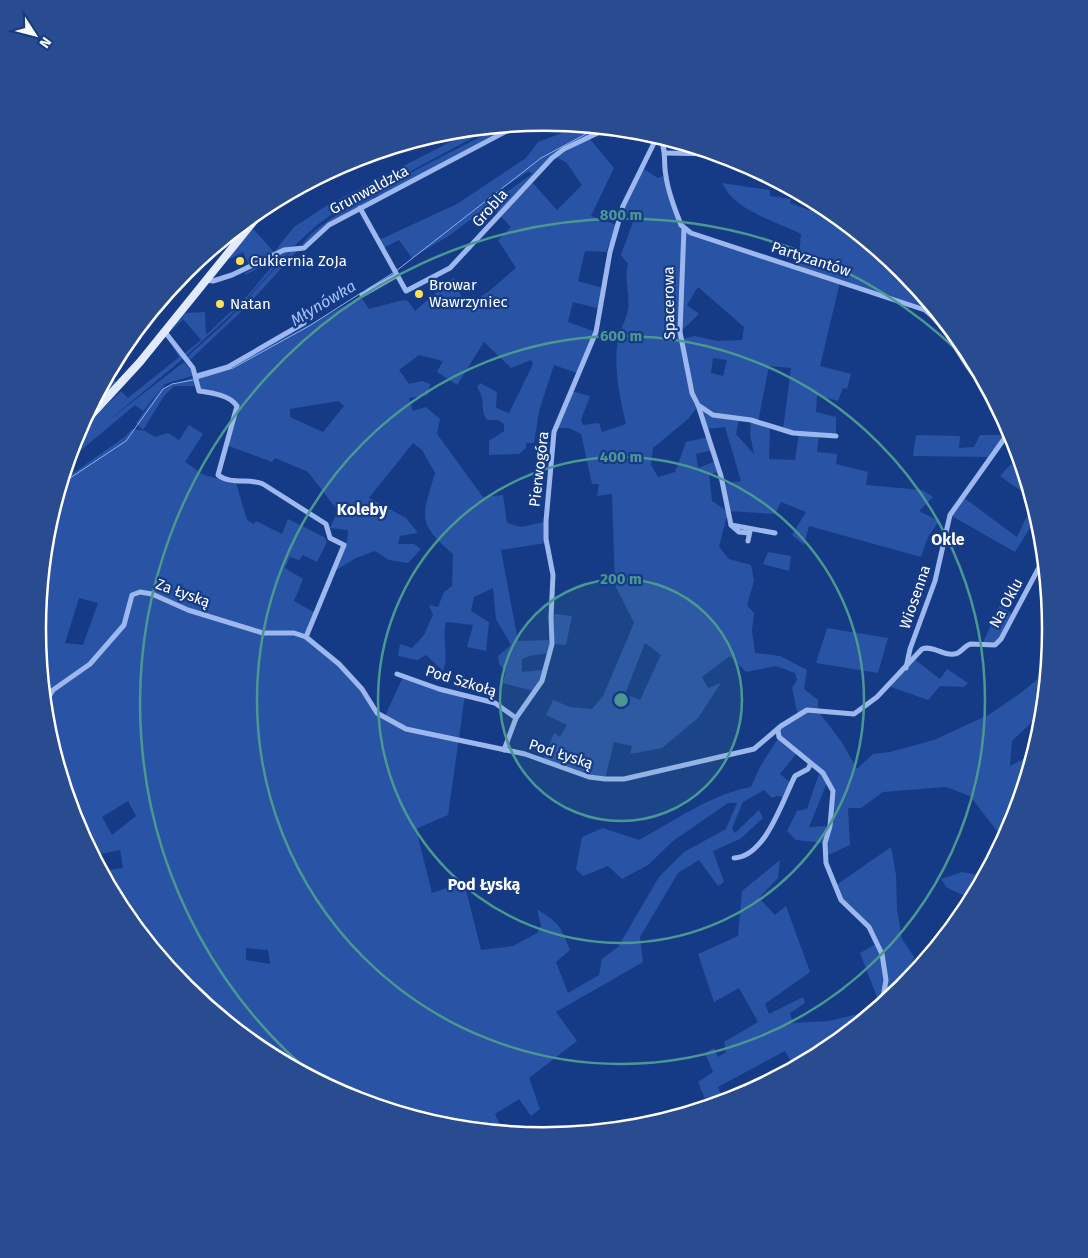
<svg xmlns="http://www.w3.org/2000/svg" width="1088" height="1258" font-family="'Fira Sans',sans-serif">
  <rect width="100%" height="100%" fill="#163b86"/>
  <g fill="#2953a5" fill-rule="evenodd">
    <path d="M514 126 388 192 373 197V199L346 213 302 246C310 219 467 145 499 127Z"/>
    <path d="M581 126 602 128 565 148 531 181 557 210 582 185 566 162 556 157 589 138 614 168 591 216 617 225 606 252 585 251 578 281 603 288 601 309 573 302 568 322 596 332 577 373 554 365 539 411 534 443H526V448L519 454 489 455V441L504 431V424L498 420H487C479 408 487 402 477 387L480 383 497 392 496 408 509 413 533 364 531 360 511 368 484 342 457 385 437 372 443 361 419 355 399 370 409 384 422 381 430 384 428 395 409 398 413 411 426 407 440 419 437 434 483 497 503 495 507 523 521 527 544 522 546 543 501 550 518 641 549 640V653L529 656 522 659V672L544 670 534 691 502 683 506 672 499 664 498 656 511 645 496 619 493 588 474 597 471 611 489 622 486 651 467 647 473 625 446 622C442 638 449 656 443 671L426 655 417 660 398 656 400 644 412 648 424 635 433 615 429 605 438 607 444 592 452 586 453 554C416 522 422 518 435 473L422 450 413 443 369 498 406 518 418 533 400 536 398 544H414L421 549 408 563 389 560 375 551 356 558 333 572 347 541 348 530 330 528 338 511 308 472 275 458 272 462 226 445 237 406 233 402 200 390 198 378 228 368 361 297 369 309 403 300 408 301 415 311 454 277 465 307 488 292 516 268 498 240 511 227 490 205 450 235 412 258 399 240 382 249 373 233 381 239 457 204 526 158 538 142ZM529 171 532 174 490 204 486 199ZM338 401 344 406 323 432 290 417V409Z"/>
    <polygon points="491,128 338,210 317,225 293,247 274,252 249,265 243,252 230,259 228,257 253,229 274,252 294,227 326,206 450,142 477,129"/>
    <path d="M642 168 658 178 665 175 681 225 691 233 798 268 801 234C775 221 735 211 722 183L770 190V196L791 199 790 203 809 210 827 209 902 271 936 313 935 318 925 310 840 282 820 366 851 374 847 389 843 388 838 401 817 395 816 412 836 417V436L819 435 817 452 837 454 836 464 868 472 866 485 922 490 933 497 919 511 939 521 928 537 921 557 809 526 804 545 792 535 806 512 781 502 775 514 728 511 719 547 729 559 751 565 754 581 747 605 754 613 752 631 755 653 780 656 807 670 804 689 818 700V711L841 741 857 769 873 754 890 752 934 740 990 714 1022 692 1046 672 1042 720 1035 719 1012 741 1010 766 1033 754 1012 823 1003 839 970 796 946 787 883 792 861 808H848L850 845 826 856 824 843 796 840 787 831 797 811 807 809 820 771 797 753 780 774 790 782 784 797 777 796 772 798 764 790 743 802 732 828 735 833 759 810 763 818 740 839 713 851 724 882 718 886 699 860 678 873 640 937 643 962 556 1012 577 1041 529 1078 540 1109 531 1116 519 1099 495 1114 503 1131 445 1126 350 1097 262 1050 186 987 123 910 102 871 123 868 120 850 96 855 89 842 87 843 76 823 47 728 38 629 47 530 62 481 126 436 132 429 145 431 155 437 168 433 179 440 189 425 203 434 185 462 204 475 236 483 247 520 254 524 256 521 282 534 288 519 324 537 327 542 317 562 303 555 299 560 290 557 285 568 303 579 294 601 315 613 307 637C326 652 344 669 360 688 369 698 372 711 385 716L403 677 393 672 439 689 465 695 448 815 416 829 432 893 464 882 481 950 513 946 537 933 541 926 537 909C560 924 560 925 570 950L556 962 568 993 599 975 602 959 618 947 659 877 684 852 726 829 737 803H728L673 841 648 865 622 879 608 866 583 876 576 869 582 837 603 828 639 840C674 821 712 794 751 787L760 767 779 737 778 730 798 716 792 688 797 680 795 673 776 666 746 672 730 656 702 677 708 688 721 683 698 718 662 748 630 754 632 746 614 742 605 779 543 761 554 733 560 737 567 725 546 715 553 700 570 707 592 709 603 696 634 623 615 585 612 494 597 496 599 484H592L581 434 569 428H557L571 391 590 396 581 420 583 425 599 423 602 432 626 424C620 398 613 367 618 339 620 329 626 320 628 310 630 293 624 279 628 264L621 255 634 219 622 211ZM698 287 744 327 742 340 717 341 695 336 681 339 680 332 699 314 687 305ZM713 358 727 360 723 376 711 373ZM769 366 791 368 783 430 799 434 795 460 769 459 770 426 758 422ZM698 406 706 429 725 427 741 481 722 484 727 511 712 501 709 474 720 472 716 461 698 468 696 454 713 450 708 437 686 442 675 472 658 477 651 465 653 448 688 419ZM739 419 751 420 750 435 754 454 736 434ZM79 598 98 603 83 645 65 643ZM645 643 661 655 640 700 625 694ZM828 780 833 791 830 826 809 827ZM128 801 136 816 112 835 102 817ZM246 948 268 950 270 964 246 960Z"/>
    <polygon points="293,249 298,250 247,306 190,360 187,357 228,320"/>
    <polygon points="282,252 289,252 238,308 186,356 184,354 201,340 183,319 170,333 185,313 205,312 206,335 249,294 273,265 271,262 245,275 245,273"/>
    <polygon points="942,319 965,348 982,379 973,370"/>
    <polygon points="175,346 184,358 108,421 184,362 193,373 192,376 165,384 143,411 135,405 68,461 77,434 121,391 128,398 179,357 173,347"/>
    <polygon points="107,377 118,383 92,412 90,410"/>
    <polygon points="192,378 195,380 196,386 174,386 164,396 143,430 136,423 162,388"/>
    <polygon points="916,435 960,436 959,448 974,447 980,435 1012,435 1016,448 1006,441 991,457 913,456"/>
    <polygon points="1011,464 1023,472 1031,498 1000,476"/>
    <polygon points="964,498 1017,537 1033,503 1040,527 1033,523 1015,552 950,515"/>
    <polygon points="768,552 791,556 789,571 763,564"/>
    <polygon points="1000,605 1013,615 998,643 982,645"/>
    <polygon points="553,614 572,616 566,645 554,644"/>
    <polygon points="827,628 888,638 878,673 816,663"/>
    <polygon points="914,659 940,679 947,669 968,683 964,687 940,686 928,700 888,686"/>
    <path d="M891 847 896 875 897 910 902 939 914 957 911 970 914 972 902 987 880 1005 860 953 876 944C865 918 845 910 835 886Z"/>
    <polygon points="780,860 778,878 759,898 775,915 786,906 810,972 765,1004 769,1014 803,997 805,1003 790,1013 793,1023 829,1021 874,1010 825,1050 794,1067 785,1051 718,1087 723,1100 708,1106 698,1082 713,1072 705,1053 714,1048 718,1057 726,1052 724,1042 758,1022 739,988 714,1002 698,954 738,936 742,891"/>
    <polygon points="962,872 984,876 971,899 946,887 941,879"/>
  </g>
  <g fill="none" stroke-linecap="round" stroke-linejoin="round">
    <g stroke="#8eb1f0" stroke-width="1">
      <polyline points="396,271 541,158 597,128"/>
      <polyline points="366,290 393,273"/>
      <polyline points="197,379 233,368 309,326 361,293"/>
      <polyline points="61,484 126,441 163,389 172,384 193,380"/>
    </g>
    <g stroke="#9cb8ee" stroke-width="5">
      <path d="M660 138C667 150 663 163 666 176 668 193 675 209 681 225L691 233 925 310C952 331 962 367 987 389"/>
      <polyline points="665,153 716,154"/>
      <polyline points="360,208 406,291 450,268 552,158 564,149 606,129"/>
      <polyline points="684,228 680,332 692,393 698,405 713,415 751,420 793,433 836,436"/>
      <polyline points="206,280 213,281 232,275 284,250 304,248 329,225 518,125"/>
      <polyline points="362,295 397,275"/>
      <path d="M165 332 193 368 199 391C212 393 229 395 237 406L218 475C231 485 249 478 263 484L326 524 330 538 344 545 306 637"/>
      <polyline points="197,376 228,367 304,323"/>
      <polyline points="698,405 721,476 731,525 775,533"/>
      <polyline points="731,525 739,532 749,533"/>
      <polyline points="748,541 750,531"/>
      <polyline points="906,668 910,649 935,581 950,515 1004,439 1012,435"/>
      <polyline points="397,674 439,689 495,703 516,718"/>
      <path d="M45 703 53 690 90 664 124 625 132 595 140 592 152 594 188 610 263 633H294L306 637 339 664 362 689 377 713 406 729 525 754 589 777 605 779H624L754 749 781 726 807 710 854 714 877 697 922 649C933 645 943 656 954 654 961 654 964 645 971 644L995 645 1001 639 1044 558"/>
      <polyline points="778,730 779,737 823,773 833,791 830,826 825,843 826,863 841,900 869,927 882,954 886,980 882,1004"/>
      <polyline points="504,750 516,718 542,681 552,644 551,617 553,575 546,539 546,521 554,432 596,332 610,252 623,206 657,137"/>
      <path d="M734 858C766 857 783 799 795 776L808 769 810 765"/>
    </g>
    <polyline stroke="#e2eaff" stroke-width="8" points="81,426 140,362 266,206"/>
  </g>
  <circle cx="621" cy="700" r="121" fill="#4b9892" fill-opacity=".12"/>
  <g fill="none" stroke="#4b9892" stroke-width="2.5">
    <circle cx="621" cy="700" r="121"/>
    <circle cx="621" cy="700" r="243"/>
    <circle cx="621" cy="700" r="364"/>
    <path d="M319 1080A485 485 0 1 1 976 369"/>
  </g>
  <g fill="#ffe158" stroke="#163b86" stroke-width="2">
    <circle cx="240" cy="261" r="5"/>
    <circle cx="419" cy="294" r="5"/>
    <circle cx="220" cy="304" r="5"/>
  </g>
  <g text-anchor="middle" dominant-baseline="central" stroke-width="4.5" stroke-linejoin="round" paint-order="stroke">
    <g font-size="15" fill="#fff" stroke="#163b86">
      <text transform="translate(369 190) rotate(-28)">Grunwaldzka</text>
      <text transform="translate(490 208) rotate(-48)">Grobla</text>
      <text transform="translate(811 259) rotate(18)">Partyzantów</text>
      <text transform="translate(669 303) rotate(-91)">Spacerowa</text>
      <text transform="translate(539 469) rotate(-83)">Pierwogóra</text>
      <text transform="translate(183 593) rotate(20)">Za Łyską</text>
      <text transform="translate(915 597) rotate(-71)">Wiosenna</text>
      <text transform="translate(1006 603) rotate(-62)">Na Oklu</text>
      <text transform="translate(461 681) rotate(17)">Pod Szkołą</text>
      <text transform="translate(561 754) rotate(18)">Pod Łyską</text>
    </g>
    <g font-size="15" fill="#fff" stroke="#163b86" text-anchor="start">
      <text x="250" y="261">Cukiernia ZoJa</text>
      <text x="429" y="285">Browar<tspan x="429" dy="17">Wawrzyniec</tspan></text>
      <text x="230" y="304">Natan</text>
    </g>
    <g font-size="16" font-style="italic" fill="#a7c2f5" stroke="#163b86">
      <text transform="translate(323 303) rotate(-31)">Młynówka</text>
    </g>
    <g font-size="16" font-weight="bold" fill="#fff" stroke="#163b86">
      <text x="362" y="509">Koleby</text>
      <text x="948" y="539">Okle</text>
      <text x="484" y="884">Pod Łyską</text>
    </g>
  </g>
  <path d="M0 0H1088V1258H0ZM46 629a498 498 0 1 1 996 0a498 498 0 1 1-996 0Z" fill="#294b90" fill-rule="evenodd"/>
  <path fill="none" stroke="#fff" stroke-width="2.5" d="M46 629a498 498 0 1 1 996 0a498 498 0 1 1-996 0Z"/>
  <circle cx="621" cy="700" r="8" fill="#4b9892" stroke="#163b86" stroke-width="2.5"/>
  <g font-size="15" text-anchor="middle" font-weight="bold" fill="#4b9892" stroke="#163b86" stroke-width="4.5" stroke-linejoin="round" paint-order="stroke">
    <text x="621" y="220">800 m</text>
    <text x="621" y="341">600 m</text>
    <text x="621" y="462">400 m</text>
    <text x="621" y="584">200 m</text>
  </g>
  <g transform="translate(35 35) rotate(126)" stroke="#163b86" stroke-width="4" paint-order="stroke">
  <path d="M0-4L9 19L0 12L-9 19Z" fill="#ffffff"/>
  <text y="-8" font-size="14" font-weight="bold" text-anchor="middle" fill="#ffffff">N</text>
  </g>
</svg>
